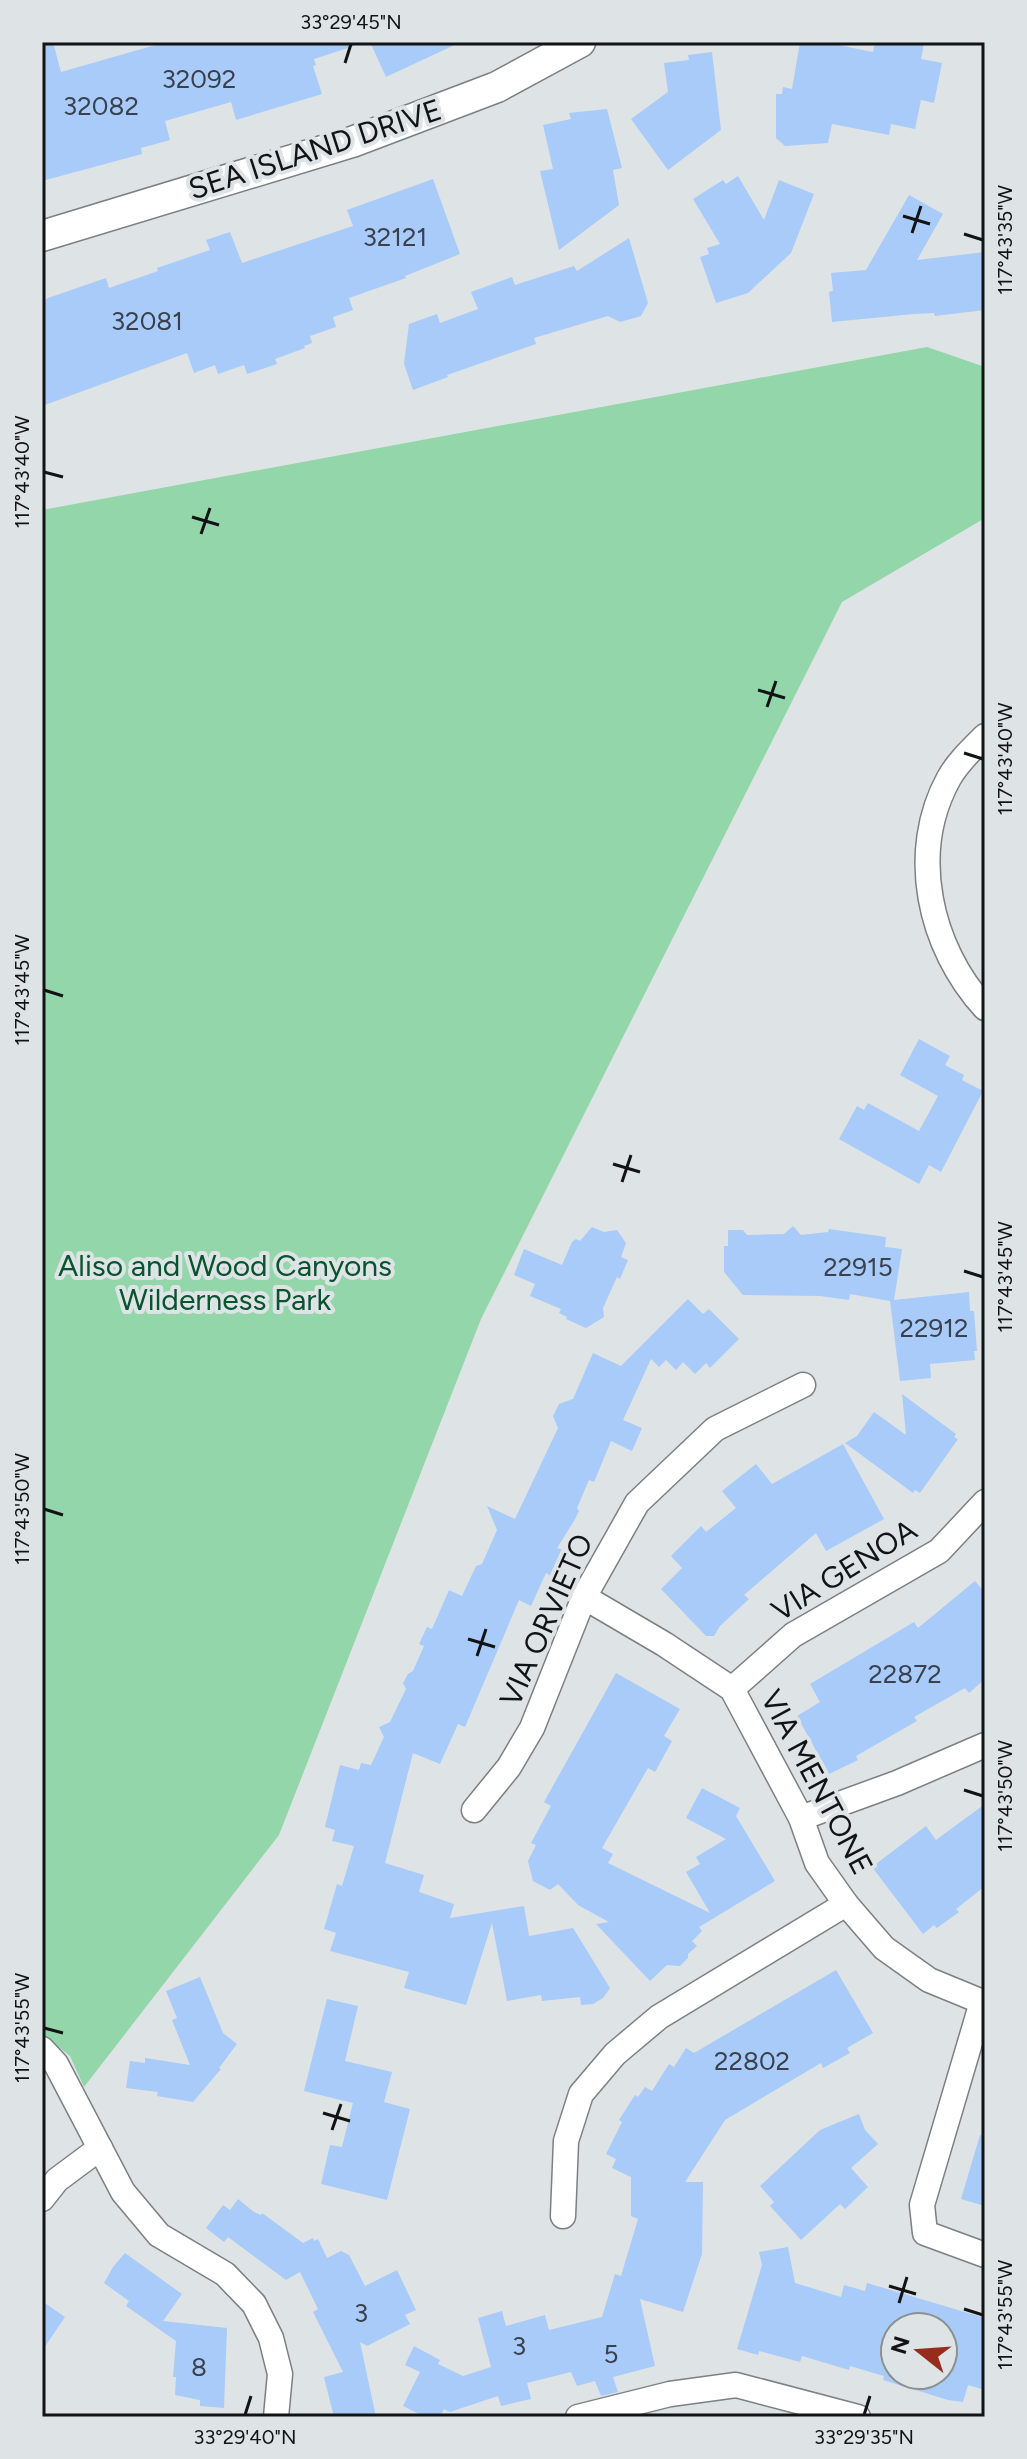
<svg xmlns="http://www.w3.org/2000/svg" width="1027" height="2459" font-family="Figtree,sans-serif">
  <rect width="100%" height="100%" fill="#dee3e5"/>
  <polygon fill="#93d6aa" points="927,347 985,367 985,518 842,602 481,1319 279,1835 84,2087 70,2056 42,2034 42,510"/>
  <g fill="#a9cbf9" fill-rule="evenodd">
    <polygon points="42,42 53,42 61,72 166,42 354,42 354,46 314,59 316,65 313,66 322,94 236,120 231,102 165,121 170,140 141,148 142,154 42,181"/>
    <polygon points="370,42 461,42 386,77"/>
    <polygon points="800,42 823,42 873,52 875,42 924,44 921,59 942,63 934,103 921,100 915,129 891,124 889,135 832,124 828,143 785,146 776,138 776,94 782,94 783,87 792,89"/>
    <polygon points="712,52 721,130 668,170 631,119 668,92 664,63 689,60 688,55"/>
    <polygon points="607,109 622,168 613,170 619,205 559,250 540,171 553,169 543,125 571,119 569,113"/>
    <polygon points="738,176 764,220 779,180 814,194 791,253 748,293 716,303 700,257 709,254 707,248 720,244 693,199 723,180 726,184"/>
    <polygon points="433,179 460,254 405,276 406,278 349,298 353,310 333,317 336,327 310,336 312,343 304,346 305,348 275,359 277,364 247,374 244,365 218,374 215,365 194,373 187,353 42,406 42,302 48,298 106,278 109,288 158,271 157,268 210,250 206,240 230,232 242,263 353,226 347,210"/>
    <polygon points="909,195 943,214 917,260 985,252 985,310 935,316 934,313 914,314 832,322 829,292 833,291 831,273 866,270"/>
    <polygon points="629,238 648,303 641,316 620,322 608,316 534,338 536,344 447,375 448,377 413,390 404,364 409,324 437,314 440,323 478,309 471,292 512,277 515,285 574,266 577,271"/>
    <polygon points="919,1039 950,1056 945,1065 964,1075 962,1080 983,1091 941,1172 929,1165 919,1184 839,1139 857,1106 864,1110 868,1103 919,1131 938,1096 900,1075"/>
    <polygon points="793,1226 801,1235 828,1232 829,1229 886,1237 885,1247 902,1249 894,1300 969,1292 970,1311 974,1311 977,1351 974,1351 975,1360 930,1364 931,1378 900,1381 890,1301 850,1294 849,1300 820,1296 743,1295 724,1272 724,1246 728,1246 728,1230 743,1230 747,1235 784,1234"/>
    <polygon points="592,1227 604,1232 617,1230 626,1243 621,1257 628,1260 620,1279 617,1277 603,1308 604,1317 586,1328 566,1319 567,1317 559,1313 561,1309 530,1296 535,1284 514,1275 524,1249 562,1265 572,1242 576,1239 580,1241"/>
    <polygon points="688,1299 703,1314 709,1309 739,1339 710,1368 706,1363 695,1374 683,1362 676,1370 666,1360 659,1367 651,1359 623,1420 642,1428 632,1451 611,1441 594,1482 589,1480 577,1508 579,1511 574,1521 557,1548 563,1550 551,1576 546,1573 531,1606 519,1600 465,1727 458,1724 440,1764 413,1753 385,1863 424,1875 419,1892 454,1904 450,1918 524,1906 529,1936 573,1928 610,1988 603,1998 593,2004 581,2005 580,1997 542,2001 541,1995 507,2001 492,1923 466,2005 404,1988 409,1972 330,1951 336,1933 324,1929 337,1884 342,1886 354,1846 332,1841 335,1830 325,1827 340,1765 359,1770 361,1763 371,1765 384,1737 379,1727 390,1722 406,1689 403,1683 408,1674 413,1671 424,1646 419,1644 427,1627 432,1629 449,1590 462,1596 476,1566 482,1564 497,1530 487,1506 515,1519 558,1428 553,1416 559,1404 573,1399 593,1353 621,1366"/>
    <polygon points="902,1394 956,1434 954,1437 958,1439 920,1493 915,1490 913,1493 845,1443 857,1436 874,1412 906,1435"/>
    <polygon points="843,1444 884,1519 826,1551 816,1533 744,1595 749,1599 720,1626 714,1636 706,1636 661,1589 682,1568 671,1556 701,1526 706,1532 736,1508 722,1491 756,1464 772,1484"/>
    <polygon points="975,1581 985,1593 985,1679 969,1693 965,1688 914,1717 917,1721 856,1756 858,1760 829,1774 797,1716 820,1702 810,1684 914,1622 918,1628"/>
    <polygon points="616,1673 680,1709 664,1736 672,1741 655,1772 648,1768 602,1848 613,1854 608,1863 710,1913 686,1872 700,1864 696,1857 726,1839 686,1818 702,1788 740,1808 736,1816 775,1881 699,1927 702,1931 692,1941 697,1946 688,1954 688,1958 680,1966 667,1965 650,1981 596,1924 609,1922 578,1905 558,1884 550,1890 533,1881 528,1861 536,1845 531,1843 551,1806 544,1802"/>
    <polygon points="985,1804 985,1886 956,1909 959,1912 937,1928 934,1925 923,1934 872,1867 926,1826 936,1840"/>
    <polygon points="836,1970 873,2033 847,2048 850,2053 823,2068 821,2063 725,2120 685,2182 703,2182 702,2254 683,2312 640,2299 655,2366 613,2377 618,2392 601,2396 595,2381 577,2386 571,2372 527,2383 531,2399 501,2406 498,2396 450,2412 444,2409 440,2417 425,2417 403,2406 420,2372 405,2365 414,2346 440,2360 438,2364 463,2376 491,2367 478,2318 502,2311 506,2326 545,2315 549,2330 602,2317 615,2274 621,2276 638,2219 631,2216 631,2177 612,2168 616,2159 606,2154 622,2122 619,2120 635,2095 638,2097 645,2087 652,2091 669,2064 674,2067 686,2048 694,2053"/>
    <polygon points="200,1977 223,2033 237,2044 219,2068 221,2069 193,2102 157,2096 158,2092 126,2088 130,2061 145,2063 145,2058 190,2065 172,2020 177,2018 166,1991"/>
    <polygon points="327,1999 358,2006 345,2061 392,2072 384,2102 410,2109 387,2200 321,2184 330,2145 342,2147 353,2103 304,2091"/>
    <polygon points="859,2114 865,2130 878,2144 851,2168 868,2187 845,2209 840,2204 801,2240 770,2206 774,2202 760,2186 820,2130"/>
    <polygon points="980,2135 985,2136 985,2206 961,2199"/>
    <polygon points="238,2199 254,2212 261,2215 262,2213 303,2243 313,2238 314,2241 318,2239 327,2258 341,2251 349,2255 365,2286 397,2270 416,2310 405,2315 410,2324 367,2346 360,2342 376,2417 334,2417 324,2377 343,2372 313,2312 318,2309 300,2272 286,2280 228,2237 224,2242 206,2228 223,2205 230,2210"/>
    <path d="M788 2247 795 2283 841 2297 844 2285 865 2291 867 2283 985 2318V2390L968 2385 963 2402 948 2400 883 2380 884 2376 850 2366 849 2370 802 2356 800 2362 759 2351 758 2355 737 2349 762 2265 759 2252ZM895 2327H943V2375H888L895 2351Z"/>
    <polygon points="125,2253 182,2294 163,2321 227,2328 224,2408 200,2406 200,2400 175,2395 176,2377 173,2377 176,2341 126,2306 129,2301 104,2283 113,2267"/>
    <polygon points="42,2301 65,2317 42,2351"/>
  </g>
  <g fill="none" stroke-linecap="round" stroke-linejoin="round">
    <defs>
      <g id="minor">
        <path d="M985 736C972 749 958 762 949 778 908 852 929 947 985 1008"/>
        <polyline points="584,1597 664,1644 732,1689 801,1818 817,1863 846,1904 884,1948 929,1980 985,2003"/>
        <polyline points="732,1689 793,1635 939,1551 985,1502"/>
        <polyline points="474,1810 509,1767 532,1728 584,1597 637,1503 715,1429 803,1385"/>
        <polyline points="801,1818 897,1783 985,1745"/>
        <polyline points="982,2002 922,2205 925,2233 985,2255"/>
        <polyline points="42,2049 56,2064 123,2192 159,2235 225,2274 254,2304 271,2338 280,2374 276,2417"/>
        <polyline points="42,2199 57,2180 100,2148"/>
        <polyline points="563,2216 566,2141 581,2094 615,2054 659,2017 846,1904"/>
        <polyline points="578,2417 670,2394 736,2385 858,2417"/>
      </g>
      <polyline id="tertiary" points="42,236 352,142 497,87 580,42"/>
    </defs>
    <use href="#minor" stroke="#7c8082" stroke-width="27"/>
    <use href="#tertiary" stroke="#7c8082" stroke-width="33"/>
    <use href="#minor" stroke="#fff" stroke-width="24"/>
    <use href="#tertiary" stroke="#fff" stroke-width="30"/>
  </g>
  <path fill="none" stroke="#121314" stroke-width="3" d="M345 63 351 44M903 216 930 224M912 233 921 206M964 234 983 240M44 472 63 477M192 517 219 525M201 534 210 508M758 690 785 698M767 707 776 681M964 753 983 759M44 990 63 996M613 1164 640 1172M622 1182 631 1155M964 1271 983 1277M44 1509 63 1515M468 1639 495 1647M477 1656 486 1629M964 1790 983 1796M44 2028 63 2033M323 2113 350 2121M332 2130 341 2104M889 2286 916 2294M899 2303 907 2277M964 2309 983 2315M245 2415 251 2396M864 2415 870 2396"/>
  <g text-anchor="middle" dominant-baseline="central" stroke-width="8" stroke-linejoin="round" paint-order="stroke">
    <g font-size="26" fill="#38414d">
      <text x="199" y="79">32092</text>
      <text x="101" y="106">32082</text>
      <text x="395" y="237">32121</text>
      <text x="147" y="321">32081</text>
      <text x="858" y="1267">22915</text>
      <text x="934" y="1328">22912</text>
      <text x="905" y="1674">22872</text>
      <text x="752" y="2061">22802</text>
      <text x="361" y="2313">3</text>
      <text x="519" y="2346">3</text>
      <text x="611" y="2354">5</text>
      <text x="199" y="2367">8</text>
    </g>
    <g font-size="30" fill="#121314" stroke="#dee3e5">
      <text transform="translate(315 149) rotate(-18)">SEA ISLAND DRIVE</text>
      <text transform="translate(844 1570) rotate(-32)">VIA GENOA</text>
      <text transform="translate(546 1620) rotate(-66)">VIA ORVIETO</text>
      <text transform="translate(817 1782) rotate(62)">VIA MENTONE</text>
    </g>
    <g font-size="30" fill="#08542f" stroke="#dee3e5">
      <text x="225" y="1265">Aliso and Wood Canyons<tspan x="225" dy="34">Wilderness Park</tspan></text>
    </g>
  </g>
  <rect width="1027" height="2459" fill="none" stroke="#dee3e5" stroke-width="88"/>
  <g transform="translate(919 2351) rotate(287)"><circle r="38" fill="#dee3e5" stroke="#8c9091" stroke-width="2"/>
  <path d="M0-6L14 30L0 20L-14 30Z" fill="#962d1c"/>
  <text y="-12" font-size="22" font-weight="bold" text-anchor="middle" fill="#121314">N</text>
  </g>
  <rect x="44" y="44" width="939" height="2371" fill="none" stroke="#121314" stroke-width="3"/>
  <g font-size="20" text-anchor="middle" fill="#121314">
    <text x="351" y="29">33°29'45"N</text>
    <text transform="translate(1005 240) rotate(-90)" y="7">117°43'35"W</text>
    <text transform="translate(22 472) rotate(-90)" y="7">117°43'40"W</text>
    <text transform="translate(1005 759) rotate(-90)" y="7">117°43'40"W</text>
    <text transform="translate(22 990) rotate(-90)" y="7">117°43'45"W</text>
    <text transform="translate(1005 1277) rotate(-90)" y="7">117°43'45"W</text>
    <text transform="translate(22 1509) rotate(-90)" y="7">117°43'50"W</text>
    <text transform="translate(1005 1796) rotate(-90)" y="7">117°43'50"W</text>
    <text transform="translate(22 2028) rotate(-90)" y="7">117°43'55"W</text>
    <text transform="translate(1005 2315) rotate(-90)" y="7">117°43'55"W</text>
    <text x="245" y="2444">33°29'40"N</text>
    <text x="864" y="2444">33°29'35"N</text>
  </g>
</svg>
